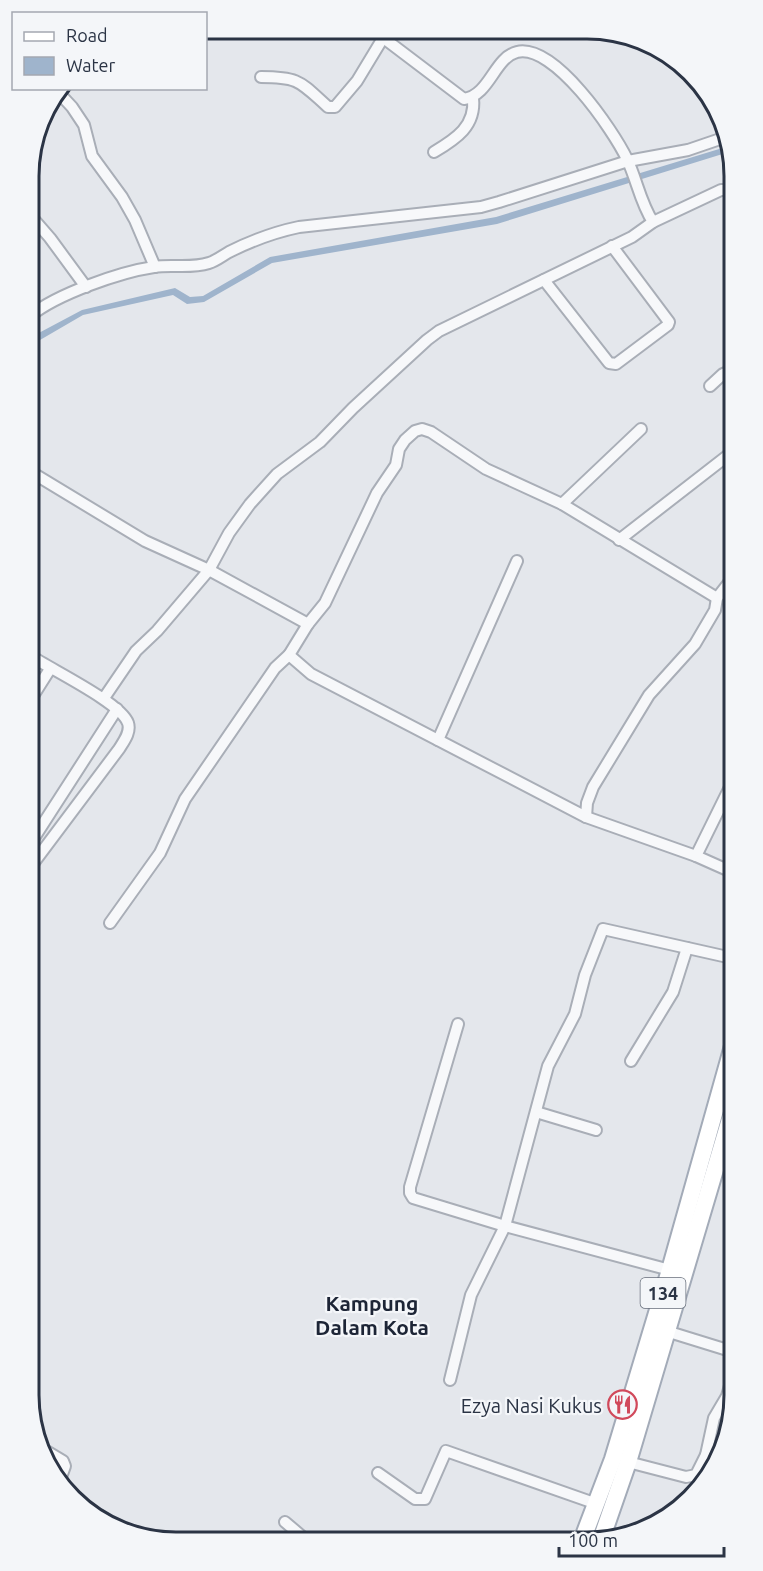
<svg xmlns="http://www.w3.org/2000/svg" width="763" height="1571" font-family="Ubuntu,sans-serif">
  <rect width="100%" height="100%" fill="#e4e7ec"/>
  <polygon fill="#9fb4cc" points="729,146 729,152 497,224 272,263 204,302 187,304 173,295 83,315 40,340 30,354 30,342 35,335 82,310 175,288 190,297 203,296 270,257 496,217"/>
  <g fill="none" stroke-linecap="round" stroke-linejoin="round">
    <defs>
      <g id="street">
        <path d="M373 30 464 99C490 95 494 58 517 52 554 43 613 130 627 159 637 180 640 202 653 222"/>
        <path d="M261 77C300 77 300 82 328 107H335L357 81 383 38"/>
        <polyline points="58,92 72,107 84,125 92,156 122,197 135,220 155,267"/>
        <path d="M434 152C456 139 476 126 473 98"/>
        <polyline points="30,215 50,238 86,287"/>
        <polyline points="544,280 609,363 616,364 668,325 669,322 612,246"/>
        <path d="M30 316C57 294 120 272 154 267 173 264 190 269 209 263 216 261 222 256 229 252 251 241 275 232 299 227L481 207 499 202 628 161 688 150 729 136"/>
        <polyline points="710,386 723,374 730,371"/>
        <polyline points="31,472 145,541 209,570 308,624 289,655 311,674 586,817 696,856 732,872"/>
        <polyline points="562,504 641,429"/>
        <polyline points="619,540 731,453"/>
        <polyline points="308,624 325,603 377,493 396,465 399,449 405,440 415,431 422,429 431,432 486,469 562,504 717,598"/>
        <path d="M31 656C52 670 121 703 128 723 131 732 124 741 119 749L32 865"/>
        <polyline points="104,698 136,651 157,631 209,570 229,533 250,504 277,474 320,442 353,408 427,340 439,331 632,237 653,222 721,190 730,190"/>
        <polyline points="31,699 50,669"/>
        <polyline points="438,740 517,561"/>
        <polyline points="586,817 587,803 593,787 649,695 695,644 715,610 717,598 731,580"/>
        <polyline points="32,841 117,709"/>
        <polyline points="696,856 732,783"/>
        <polyline points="110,923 160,853 185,799 275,668 289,655"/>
        <polyline points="458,1024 410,1187 410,1193 413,1198 505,1226 670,1270"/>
        <polyline points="631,1061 673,992 687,948"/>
        <polyline points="536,1112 596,1130"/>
        <polyline points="666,1331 734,1352"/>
        <polyline points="450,1380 471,1295 505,1226 548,1066 575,1014 585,975 603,929 732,958"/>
        <polyline points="43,1449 63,1461 65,1466 61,1477"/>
        <polyline points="706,1455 719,1459"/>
        <polyline points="628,1462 686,1477 696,1475 706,1455 714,1418 727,1396 734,1372"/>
        <polyline points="378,1473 415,1499 425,1499 446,1451 597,1504"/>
        <polyline points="285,1522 305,1539"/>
      </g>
      <g id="primary">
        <polyline points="602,1537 628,1462 733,1109"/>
        <polyline points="583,1538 613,1459 670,1270 733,1046"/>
      </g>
    </defs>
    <use href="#street" stroke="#a9aeb7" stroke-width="14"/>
    <use href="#primary" stroke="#a3abb8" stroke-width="20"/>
    <use href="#street" stroke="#f7f8fa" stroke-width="10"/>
    <use href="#primary" stroke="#fff" stroke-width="16"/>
  </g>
  <defs>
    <symbol id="restaurant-ring" viewBox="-11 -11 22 22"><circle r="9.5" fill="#f4f6f9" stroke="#d1495b" stroke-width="1.5"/><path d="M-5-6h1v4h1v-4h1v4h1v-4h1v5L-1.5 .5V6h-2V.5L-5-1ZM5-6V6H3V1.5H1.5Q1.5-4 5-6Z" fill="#d1495b"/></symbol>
  </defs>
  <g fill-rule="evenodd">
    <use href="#restaurant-ring" x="606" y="1388" width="33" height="33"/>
  </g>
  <g text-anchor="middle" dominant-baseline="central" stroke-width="4.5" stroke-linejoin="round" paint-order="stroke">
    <rect fill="#f4f6f9" stroke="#676e7b" stroke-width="1.5" x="640.5" y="1278" width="45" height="30" rx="4.5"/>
    <g font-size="18" font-weight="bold" fill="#2b3445">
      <text x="663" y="1293">134</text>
    </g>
    <g font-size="20" fill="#2b3445" stroke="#f4f6f9" text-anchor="end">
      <text x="602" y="1405">Ezya Nasi Kukus</text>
    </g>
    <g font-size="21" font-weight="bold" fill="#1d2536" stroke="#f4f6f9">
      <text x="372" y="1303">Kampung<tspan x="372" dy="24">Dalam Kota</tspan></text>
    </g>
  </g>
  <path d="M0 0H763V1571H0ZM176 39H587A137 137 0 0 1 724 176V1395A137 137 0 0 1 587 1532H176A137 137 0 0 1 39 1395V176A137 137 0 0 1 176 39Z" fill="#f4f6f9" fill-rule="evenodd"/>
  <path fill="none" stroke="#2b3445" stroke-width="3" d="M176 39H587A137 137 0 0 1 724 176V1395A137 137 0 0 1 587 1532H176A137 137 0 0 1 39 1395V176A137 137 0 0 1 176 39Z"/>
  <rect x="12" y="12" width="195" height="78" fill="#f4f6f9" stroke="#a4a8b1" stroke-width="1.5"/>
  <rect x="24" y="32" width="30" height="9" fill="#ffffff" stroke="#a4a8b1" stroke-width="1.5"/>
  <text x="66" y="42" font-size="18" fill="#2b3445">Road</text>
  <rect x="24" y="57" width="30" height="18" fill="#9fb4cc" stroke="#a4a8b1" stroke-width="1.5"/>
  <text x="66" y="72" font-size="18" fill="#2b3445">Water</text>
  <path d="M559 1547v9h165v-9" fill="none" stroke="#2b3445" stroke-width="3"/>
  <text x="568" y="1547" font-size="18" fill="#2b3445" stroke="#f4f6f9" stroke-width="4.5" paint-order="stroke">100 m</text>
</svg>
